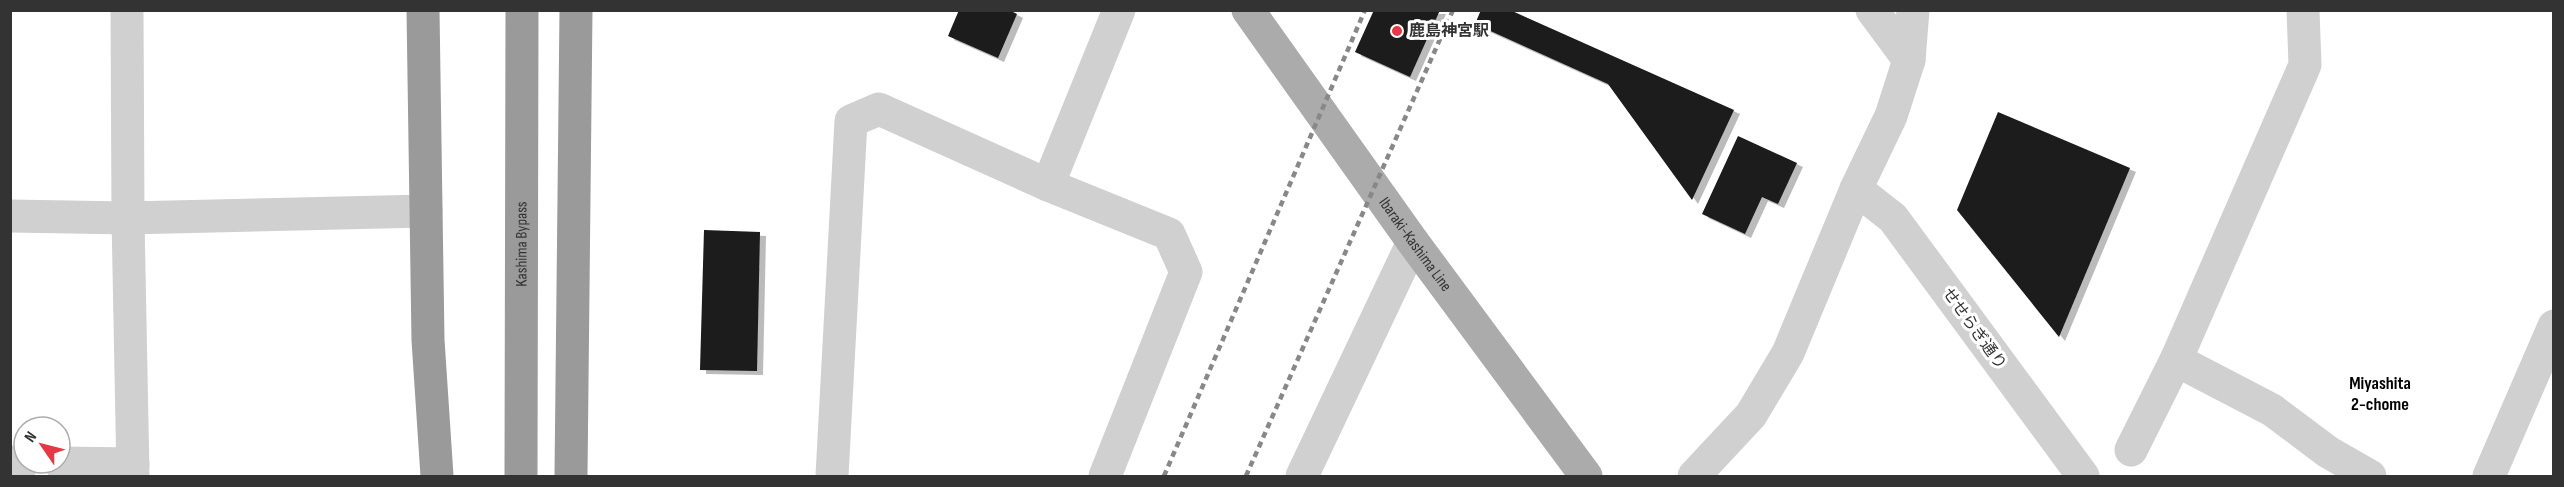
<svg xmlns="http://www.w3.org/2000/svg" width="2564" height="487" font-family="'Sofia Sans Condensed','Noto Sans JP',sans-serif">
  <defs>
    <filter id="shadow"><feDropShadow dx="6" dy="4" stdDeviation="0" flood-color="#0004"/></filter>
  </defs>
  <rect width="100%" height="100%" fill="#fff"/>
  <g fill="#1a1a1a" filter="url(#shadow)">
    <polygon points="959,10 1009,10 1017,14 998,58 948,36"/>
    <polygon points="1374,10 1440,10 1410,77 1355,52"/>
    <polygon points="1481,10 1510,10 1734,110 1692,200 1608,84 1475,24"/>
    <polygon points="1998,112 2130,168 2059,337 1957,210"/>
    <polygon points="1738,136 1797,163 1778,204 1762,197 1745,234 1702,214"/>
    <polygon points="704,230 760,232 757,371 700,370"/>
  </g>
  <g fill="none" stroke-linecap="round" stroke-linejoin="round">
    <g stroke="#d0d0d0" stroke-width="33">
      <polyline points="127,10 128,218 133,476"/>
      <polyline points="1872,10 1909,60"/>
      <polyline points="1048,185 1119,10"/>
      <polyline points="1856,189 1893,218 2083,476"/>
      <polyline points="10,216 128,218 426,211"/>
      <polyline points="2176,360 2272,410 2328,452 2370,476"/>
      <polyline points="2131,450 2176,360 2305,65 2303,10"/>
      <polyline points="10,462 24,462"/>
      <polyline points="60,463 133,464"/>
      <polyline points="832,476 851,121 879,109 1048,185 1169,234 1186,272 1105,476"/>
      <polyline points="1302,476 1413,242"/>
      <polyline points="1694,476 1751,415 1788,353 1856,189 1891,116 1909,60 1913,10"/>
      <polyline points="2489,476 2554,326"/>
    </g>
    <path stroke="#ababab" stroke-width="33" id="s1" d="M1248 10 1413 242 1586 476"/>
    <g stroke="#9a9a9a" stroke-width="33">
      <polyline points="423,10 428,340 437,476"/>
      <path id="s2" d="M521 476 522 10"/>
      <polyline points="571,476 576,10"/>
    </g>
    <g stroke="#888" stroke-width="4.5" stroke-dasharray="6 4.5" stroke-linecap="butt">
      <polyline points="1164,476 1365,10"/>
      <polyline points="1246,476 1453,10"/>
    </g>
  </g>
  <circle fill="#e63946" stroke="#fff" stroke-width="2" cx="1397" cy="31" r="6"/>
  <g text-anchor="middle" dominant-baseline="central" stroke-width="6" stroke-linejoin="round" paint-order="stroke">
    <g font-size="16" font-weight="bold" fill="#333" stroke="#fff" text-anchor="start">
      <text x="1409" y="31">鹿島神宮駅</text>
    </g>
    <g font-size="16" fill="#333" stroke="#fff">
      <text stroke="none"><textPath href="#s2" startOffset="232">Kashima Bypass</textPath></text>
      <text stroke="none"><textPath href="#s1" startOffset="288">Ibaraki-Kashima Line</textPath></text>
      <text transform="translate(1974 329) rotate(54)">せせらぎ通り</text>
    </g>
    <g font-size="18" font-weight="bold" fill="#000" stroke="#fff">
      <text x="2380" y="383">Miyashita<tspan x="2380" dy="21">2-chome</tspan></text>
    </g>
  </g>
  <rect width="2564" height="487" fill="none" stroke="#333333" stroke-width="24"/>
  <g transform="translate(42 445) rotate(305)"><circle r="28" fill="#ffffff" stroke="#adadad" stroke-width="1.5"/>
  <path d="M0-4.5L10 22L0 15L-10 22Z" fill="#e63946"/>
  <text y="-9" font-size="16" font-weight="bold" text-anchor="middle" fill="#333333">N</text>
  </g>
</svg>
